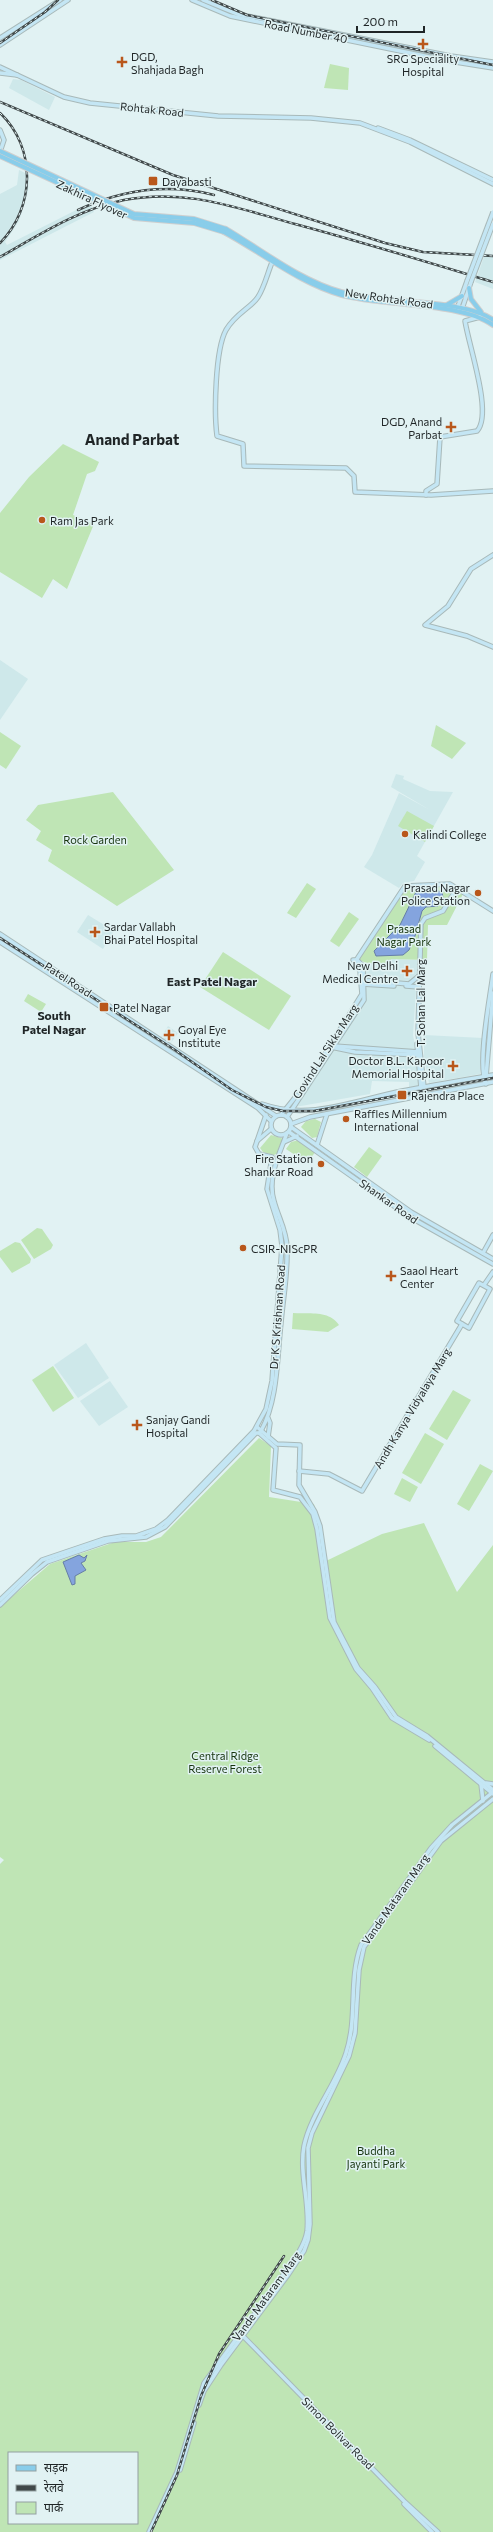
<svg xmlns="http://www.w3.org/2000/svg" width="493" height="2532" font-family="Commissioner,'Noto Sans Devanagari',sans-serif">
  <rect width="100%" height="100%" fill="#e1f2f3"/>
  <g fill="#cee8ea">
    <polygon points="13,79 21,80 55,97 49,110 9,88"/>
    <polygon points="19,170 29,175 28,191 19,221 5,242 7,245 90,203 94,212 0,260 0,194 17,185"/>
    <polygon points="485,254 493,255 493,289 475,282"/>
    <polygon points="0,660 28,679 0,720"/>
    <polygon points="396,774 404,776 403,779 430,791 453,792 417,856 425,862 414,881 403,883 399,888 364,867 372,855 399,793 430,810 391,787"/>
    <polygon points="88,915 114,931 103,949 77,932"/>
    <polygon points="391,959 418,960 413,1035 423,1086 409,1088 409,1082 372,1081 370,1094 295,1107 293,1105 364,999 366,963 391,964"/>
    <polygon points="168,1026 178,1033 171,1043 161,1037"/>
    <polygon points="424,1035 483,1038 480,1074 429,1083 424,1058"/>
    <polygon points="86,1343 109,1378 78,1398 54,1365"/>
    <polygon points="110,1381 128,1407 99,1426 80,1401"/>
  </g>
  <g fill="#bfe5b5" fill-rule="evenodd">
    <polygon points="330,64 349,68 348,90 324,88"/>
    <polygon points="63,444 99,462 95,471 87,474 73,515 94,524 67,589 53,579 42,598 0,572 0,513 29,477"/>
    <polygon points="436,725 466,743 452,759 431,746"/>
    <polygon points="0,732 21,746 6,769 0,765"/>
    <polygon points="113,792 174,870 117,906 48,861 52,850 36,840 41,831 26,820 38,805"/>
    <polygon points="407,811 434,826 425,842 398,826"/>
    <polygon points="307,883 316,889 296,918 287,913"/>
    <polygon points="431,884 450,887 463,894 447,925 428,925 427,960 391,959 391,964 366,963 358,959 405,887"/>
    <polygon points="349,912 359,919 339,947 330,941"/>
    <polygon points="223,952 291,996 269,1030 200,987"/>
    <polygon points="28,994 46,1004 41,1012 24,1001"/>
    <polygon points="315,1119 321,1122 317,1137 312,1138 301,1127 306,1121"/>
    <polygon points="271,1135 284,1139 280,1152 274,1155 263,1152 260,1148"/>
    <polygon points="299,1140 316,1151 310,1159 298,1157 286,1149 291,1142"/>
    <polygon points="369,1147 382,1156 367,1177 354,1167"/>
    <polygon points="37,1228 42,1229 53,1245 51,1249 34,1259 21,1240"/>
    <polygon points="15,1242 20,1243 31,1259 30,1263 12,1273 0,1257 0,1251"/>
    <path d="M293 1313C310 1314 329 1310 339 1325L328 1332 292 1329Z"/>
    <polygon points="53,1366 74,1398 53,1412 32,1380"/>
    <polygon points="453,1390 471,1400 447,1440 429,1429"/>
    <polygon points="425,1433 444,1444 421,1484 402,1473"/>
    <path d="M259 1438 271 1446 269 1497 314 1504 326 1561 382 1534 424 1523 457 1592 493 1545V2532H0V1864L4 1860 0 1857V1607L50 1564 115 1542H146L161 1537ZM9 2453H137V2523H9Z"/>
    <polygon points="480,1464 493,1471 469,1511 457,1504"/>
    <polygon points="402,1478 418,1487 410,1502 394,1494"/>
  </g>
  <g fill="#84a4de" stroke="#667ea7">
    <polygon points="430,889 442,892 443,898 438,906 426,907 422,911 415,936 409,950 403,955 376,956 374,951 400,925 416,892"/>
    <polygon points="79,1555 84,1558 87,1555 85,1561 81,1563 86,1570 75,1576 75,1584 72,1585 63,1562"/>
  </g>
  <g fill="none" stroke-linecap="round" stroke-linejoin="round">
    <defs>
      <g id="secondary">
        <polyline points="192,0 230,16 449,61 493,68"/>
        <polyline points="203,0 237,14 451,56 493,62"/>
        <polyline points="0,38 60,0"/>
        <polyline points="0,45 68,0"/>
        <polyline points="0,67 64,97 90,103 218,116 311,118 360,123 410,142 493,184"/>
        <polyline points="0,73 17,75"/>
        <polyline points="378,128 410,140 493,180"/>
        <polyline points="0,130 4,140 0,152"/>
        <path d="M273 260C268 271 265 286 258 297 251 308 236 313 226 330 215 350 214 413 217 436L243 444 244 466 346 468 354 476 355 492 431 495 493 491"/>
        <polyline points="457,309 467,281"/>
        <polyline points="462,309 471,282"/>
        <path d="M426 495V491L437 484 440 437 477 431C493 414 469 347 465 321L480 317"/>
        <polyline points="493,555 471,569 448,606 425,625 467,636 493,647"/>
        <polyline points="0,934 276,1116"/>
        <polyline points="0,942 258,1108 271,1121"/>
        <polyline points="355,962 405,886 450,884 493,911"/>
        <polyline points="362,980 409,984 419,976"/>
        <polyline points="362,984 394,986"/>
        <polyline points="406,986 419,987"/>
        <polyline points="417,1044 421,1088"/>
        <polyline points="334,1046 419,1052"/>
        <polyline points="331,1047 355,1052 420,1055"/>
        <polyline points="323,1057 362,994 360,971 354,961"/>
        <polyline points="486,1077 493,993"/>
        <path d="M486 1084C477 1064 490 998 493 974"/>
        <polyline points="424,1087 418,1033 421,924 425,918 443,911 457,888"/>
        <path d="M262 1104C309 1121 356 1100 402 1091 432 1085 463 1080 493 1075"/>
        <circle cx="281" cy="1125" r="10"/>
        <polyline points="281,1115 297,1095"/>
        <polyline points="287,1117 364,1000 363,966 357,960 353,960"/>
        <polyline points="291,1124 310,1117 493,1082"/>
        <polyline points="291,1127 411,1212 493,1259"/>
        <polyline points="289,1132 408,1216 493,1264"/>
        <polyline points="257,1141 271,1129"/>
        <polyline points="284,1142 297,1136"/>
        <polyline points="317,1145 327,1114"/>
        <polyline points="483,1253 493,1235"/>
        <polygon points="479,1283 490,1289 469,1328 457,1321"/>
        <polyline points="484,1285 493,1272"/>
        <polyline points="268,1418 270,1423 268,1437"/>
        <polyline points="257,1427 277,1444 300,1445 299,1485 315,1512 320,1526 334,1622 358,1668 375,1687 396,1717 427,1736 493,1790"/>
        <path d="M261 1431C278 1400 277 1358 281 1323 283 1299 288 1273 287 1248 287 1231 278 1217 274 1201 267 1178 279 1155 287 1133"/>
        <polyline points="259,1433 276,1448 273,1490 300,1497 313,1514 317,1529 330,1618 356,1669 372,1688 392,1718 429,1740"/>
        <polyline points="299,1471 329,1474 362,1491 462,1324"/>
        <polyline points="0,1600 42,1560 104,1539 122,1536 136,1536 156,1529 168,1520 254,1431 266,1409 272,1381 282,1246 280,1230 267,1189 272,1157 259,1154 255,1147 266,1115"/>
        <polyline points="0,1605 32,1574 47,1562 108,1541 146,1537 165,1527 256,1433 259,1433"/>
        <polyline points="435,1746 493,1794"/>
        <polyline points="486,1783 493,1784"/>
        <polyline points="481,1784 483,1801"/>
        <polyline points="242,2335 404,2501 438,2532"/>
        <polyline points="199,2405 204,2391 221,2365 288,2275 304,2251 308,2240 310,2224 308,2148 312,2133 349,2056 355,2033 359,1970 364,1947 441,1841 493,1799"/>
        <polyline points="180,2470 194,2423"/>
        <polyline points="404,2504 432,2532"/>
        <path d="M149 2532 177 2472 204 2383 286 2271C294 2260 305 2245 307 2231 310 2203 299 2174 304 2146 311 2113 336 2085 346 2053 358 2017 348 1980 361 1945L431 1848 452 1825 493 1792"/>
      </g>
      <g id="primary">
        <path d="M226 229C263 251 299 280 341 292 380 303 465 299 493 320"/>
        <path d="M224 232C263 253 299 283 342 295 383 306 461 302 493 325"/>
        <polyline points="469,288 471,299 481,312"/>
        <polyline points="445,306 462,296"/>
      </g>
    </defs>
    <use href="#secondary" stroke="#a8b9b9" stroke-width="5.5"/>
    <use href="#primary" stroke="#cecfcf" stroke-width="6"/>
    <use href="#secondary" stroke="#c4e6f4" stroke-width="3.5"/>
    <use href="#primary" stroke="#89cdea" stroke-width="4"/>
    <defs>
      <g id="rail">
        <polyline points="212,0 247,15 493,65"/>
        <polyline points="0,43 45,12 58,0"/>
        <polyline points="0,102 173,175 385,243 423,252 493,256"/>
        <path d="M0 113C37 148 35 208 0 243"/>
        <path d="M78 210C121 190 167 183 214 195"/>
        <path d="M0 257C39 235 79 209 124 200 187 188 236 208 295 224 362 242 427 262 493 282"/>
        <polyline points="0,938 175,1050 232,1090 266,1107 283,1111 314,1111 493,1078"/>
        <polyline points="151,2532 177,2475 201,2396 219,2354 284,2256"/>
      </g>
    </defs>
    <use href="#rail" stroke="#404849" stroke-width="2.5"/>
    <use href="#rail" stroke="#e1f2f3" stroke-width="1" stroke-dasharray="3" stroke-linecap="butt"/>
    <defs>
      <g id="secondary-bridge">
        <polyline points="467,281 493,212"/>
        <polyline points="471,282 493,224"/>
      </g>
      <g id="primary-bridge">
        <polyline points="0,151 134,214 194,219 226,229"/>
        <polyline points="0,156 134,218 194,223 224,232"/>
      </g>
    </defs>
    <use href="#secondary-bridge" stroke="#a8b9b9" stroke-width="5.5" stroke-linecap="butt"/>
    <use href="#primary-bridge" stroke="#cecfcf" stroke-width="6" stroke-linecap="butt"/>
    <use href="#secondary-bridge" stroke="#c4e6f4" stroke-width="3.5"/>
    <use href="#primary-bridge" stroke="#89cdea" stroke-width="4"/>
  </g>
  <g fill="#b9571b" stroke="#e1f2f3" stroke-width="1.5">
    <path d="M421 38h4v4h4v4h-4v4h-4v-4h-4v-4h4z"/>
    <path d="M120 56h4v4h4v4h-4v4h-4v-4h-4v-4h4z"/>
    <rect x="148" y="176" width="10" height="10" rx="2"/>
    <path d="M449 421h4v4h4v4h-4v4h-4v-4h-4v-4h4z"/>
    <circle cx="42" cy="520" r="4"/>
    <circle cx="405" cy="834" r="4"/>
    <circle cx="478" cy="893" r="4"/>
    <path d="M93 926h4v4h4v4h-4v4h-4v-4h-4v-4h4z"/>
    <path d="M405 965h4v4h4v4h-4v4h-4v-4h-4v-4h4z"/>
    <rect x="99" y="1002" width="10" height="10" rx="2"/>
    <path d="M167 1029h4v4h4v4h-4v4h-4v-4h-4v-4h4z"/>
    <path d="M451 1060h4v4h4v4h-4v4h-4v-4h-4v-4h4z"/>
    <rect x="397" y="1090" width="10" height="10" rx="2"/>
    <circle cx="346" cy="1119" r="4"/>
    <circle cx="321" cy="1164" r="4"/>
    <circle cx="243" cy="1248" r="4"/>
    <path d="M389 1270h4v4h4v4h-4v4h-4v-4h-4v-4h4z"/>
    <path d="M135 1419h4v4h4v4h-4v4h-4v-4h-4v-4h4z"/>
  </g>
  <g text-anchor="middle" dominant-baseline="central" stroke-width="3" stroke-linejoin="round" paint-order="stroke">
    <g font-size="11" fill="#1f2526" stroke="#e1f2f3">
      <text transform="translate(306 31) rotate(11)">Road Number 40</text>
      <text transform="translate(152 109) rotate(6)">Rohtak Road</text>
      <text transform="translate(92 199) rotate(25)">Zakhira Flyover</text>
      <text transform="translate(389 298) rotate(8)">New Rohtak Road</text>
      <text transform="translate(68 979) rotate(33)">Patel Road</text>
      <text transform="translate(420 1003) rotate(-90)">T. Sohan Lal Marg</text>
      <text transform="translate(325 1051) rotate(-57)">Govind Lal Sikka Marg</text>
      <text transform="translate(389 1201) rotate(35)">Shankar Road</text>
      <text transform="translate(277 1317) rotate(-86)">Dr K S Krishnan Road</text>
      <text transform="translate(412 1408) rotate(-59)">Andh Kanya Vidyalaya Marg</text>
      <text transform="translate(395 1899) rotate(-55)">Vande Mataram Marg</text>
      <text transform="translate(266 2296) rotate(-54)">Vande Mataram Marg</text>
      <text transform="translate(338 2433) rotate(45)">Simon Bolivar Road</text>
    </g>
    <g font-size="11" fill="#1f2526" stroke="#e1f2f3" text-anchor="start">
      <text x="131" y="56">DGD,<tspan x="131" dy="13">Shahjada Bagh</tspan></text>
      <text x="423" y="58" text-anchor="middle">SRG Speciality<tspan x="423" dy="13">Hospital</tspan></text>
      <text x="162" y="181">Dayabasti</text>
      <text x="442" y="421" text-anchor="end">DGD, Anand<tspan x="442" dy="13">Parbat</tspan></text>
      <text x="50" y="520">Ram Jas Park</text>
      <text x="413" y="834">Kalindi College</text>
      <text x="470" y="887" text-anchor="end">Prasad Nagar<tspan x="470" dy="13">Police Station</tspan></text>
      <text x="104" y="926">Sardar Vallabh<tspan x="104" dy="13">Bhai Patel Hospital</tspan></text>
      <text x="398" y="965" text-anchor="end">New Delhi<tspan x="398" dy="13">Medical Centre</tspan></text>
      <text x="113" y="1007">Patel Nagar</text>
      <text x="178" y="1029">Goyal Eye<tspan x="178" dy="13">Institute</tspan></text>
      <text x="444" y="1060" text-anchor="end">Doctor B.L. Kapoor<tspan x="444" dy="13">Memorial Hospital</tspan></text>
      <text x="411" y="1095">Rajendra Place</text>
      <text x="354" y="1113">Raffles Millennium<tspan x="354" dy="13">International</tspan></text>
      <text x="313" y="1158" text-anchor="end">Fire Station<tspan x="313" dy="13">Shankar Road</tspan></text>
      <text x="251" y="1248">CSIR-NIScPR</text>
      <text x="400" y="1270">Saaol Heart<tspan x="400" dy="13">Center</tspan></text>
      <text x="146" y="1419">Sanjay Gandi<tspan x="146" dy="13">Hospital</tspan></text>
    </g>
    <g font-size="11" fill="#16340d" stroke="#e1f2f3">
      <text x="95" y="839">Rock Garden</text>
      <text x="404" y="928">Prasad<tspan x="404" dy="13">Nagar Park</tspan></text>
      <text x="225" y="1755">Central Ridge<tspan x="225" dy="13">Reserve Forest</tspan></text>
      <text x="376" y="2150">Buddha<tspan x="376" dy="13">Jayanti Park</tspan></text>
    </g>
    <g font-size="12" font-weight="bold" fill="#1f2526" stroke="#e1f2f3">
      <text x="212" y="981">East Patel Nagar</text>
      <text x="54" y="1015">South<tspan x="54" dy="14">Patel Nagar</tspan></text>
    </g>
    <g font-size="15" font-weight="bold" fill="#1f2526" stroke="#e1f2f3">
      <text x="132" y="439">Anand Parbat</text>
    </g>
  </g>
  <rect x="8" y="2452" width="130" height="72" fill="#e1f2f3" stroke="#93a0a1"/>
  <rect x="16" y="2465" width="20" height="6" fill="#89cdea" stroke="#93a0a1"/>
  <text x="44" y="2472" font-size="12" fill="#1f2526">सड़क</text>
  <rect x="16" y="2485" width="20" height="6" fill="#404849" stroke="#93a0a1"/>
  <text x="44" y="2492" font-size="12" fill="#1f2526">रेलवे</text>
  <rect x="16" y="2502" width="20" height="12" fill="#bfe5b5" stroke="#93a0a1"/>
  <text x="44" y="2512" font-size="12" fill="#1f2526">पार्क</text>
  <path d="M357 26v6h67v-6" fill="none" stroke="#1f2526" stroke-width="2"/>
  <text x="363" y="26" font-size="12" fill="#1f2526" stroke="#e1f2f3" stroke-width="3" paint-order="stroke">200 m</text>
</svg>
